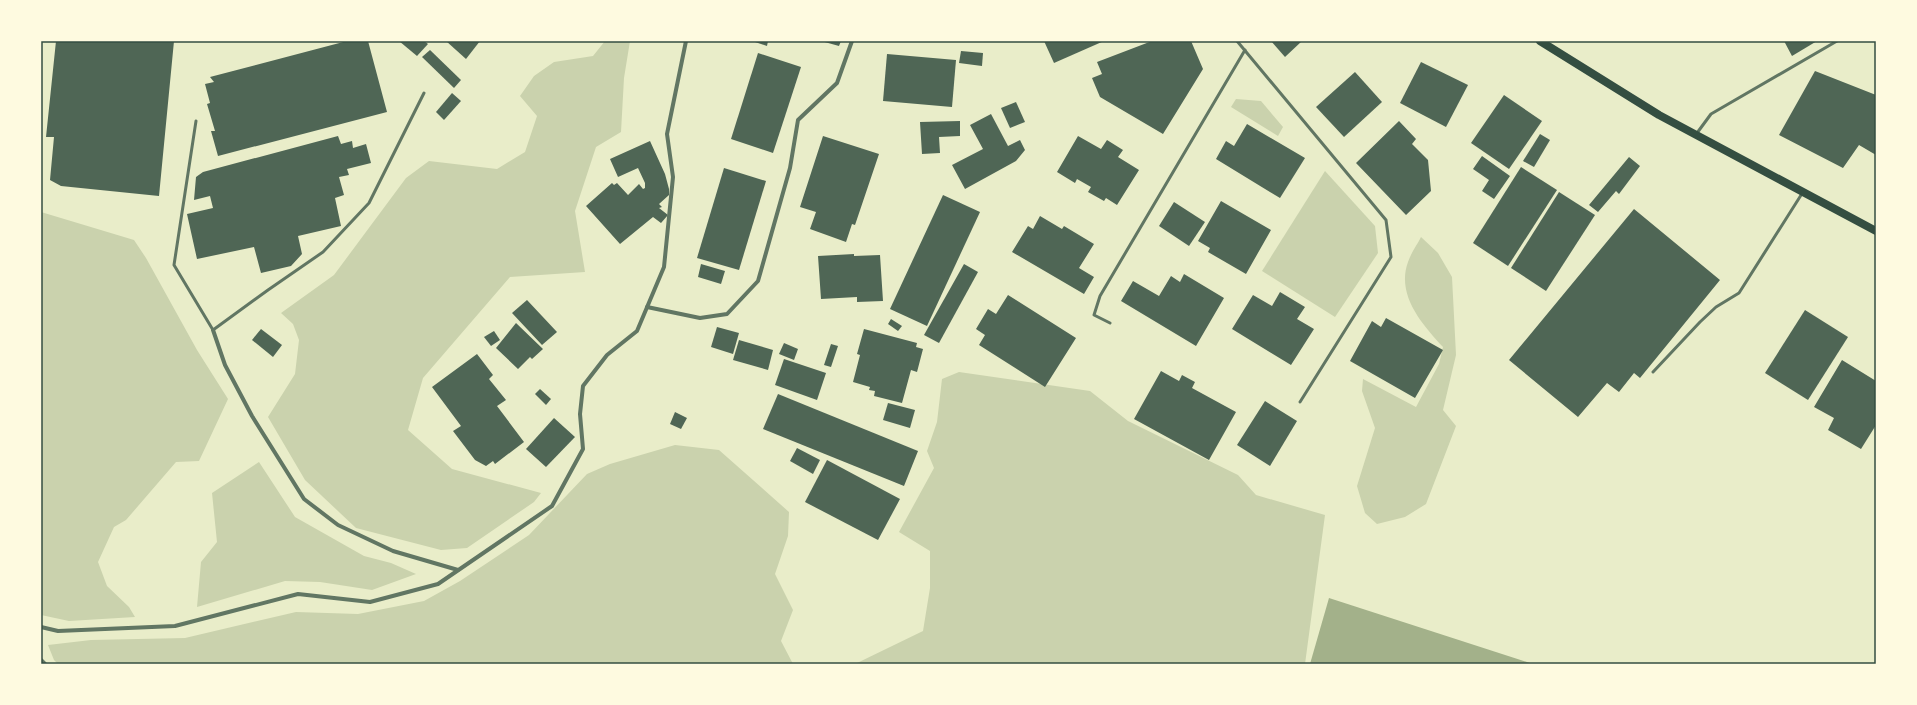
<svg xmlns="http://www.w3.org/2000/svg" width="1917" height="705" font-family="Mulish,sans-serif">
  <rect width="100%" height="100%" fill="#e9edc9"/>
  <g fill="#cad2ad">
    <polygon points="605,41 630,41 624,78 621,132 596,147 575,211 585,272 510,277 423,378 408,430 452,469 541,493 534,502 467,548 441,550 356,528 305,480 268,417 295,374 299,340 293,324 281,313 334,275 406,178 429,161 497,169 525,152 537,116 520,96 534,76 554,62 593,56"/>
    <polygon points="1236,99 1261,101 1283,127 1278,136 1231,107"/>
    <polygon points="1325,171 1375,226 1378,253 1335,317 1262,271"/>
    <polygon points="41,212 134,240 146,258 197,350 228,399 199,461 176,462 126,520 114,527 98,562 107,586 129,607 135,617 69,621 41,615"/>
    <path d="M1421 237 1438 253 1452 277 1456 355 1443 410 1456 426 1426 504 1405 517 1377 524 1365 513 1357 486 1375 428 1362 391 1363 379 1416 407 1439 364 1443 347C1422 324 1396 295 1408 262 1411 253 1417 245 1421 237Z"/>
    <polygon points="959,372 1090,391 1128,421 1238,475 1256,495 1325,515 1305,664 855,664 923,631 930,588 930,551 899,532 934,468 927,451 937,422 942,379"/>
    <polygon points="675,445 719,450 789,512 788,536 775,574 793,610 781,641 793,664 58,664 54,660 48,645 91,640 185,638 296,612 358,614 424,601 460,581 529,535 587,474 610,464"/>
    <polygon points="259,462 295,517 364,556 391,563 416,574 372,590 320,582 285,581 197,607 201,562 217,542 212,493"/>
  </g>
  <polygon fill="#a3b18a" points="1329,598 1533,664 1310,664"/>
  <g fill="#4f6655">
    <polygon points="56,41 174,41 159,196 61,186 50,180 54,137 46,137"/>
    <polygon points="347,41 368,41 387,112 218,156 211,131 215,131 207,104 210,103 205,84 214,82 210,77"/>
    <polygon points="399,41 424,41 428,44 417,56"/>
    <polygon points="446,41 480,41 466,59"/>
    <polygon points="752,41 768,41 767,46"/>
    <polygon points="821,41 841,41 839,46"/>
    <polygon points="1044,41 1104,41 1054,63"/>
    <polygon points="1152,41 1191,41 1203,69 1163,134 1100,97 1092,78 1102,74 1097,62"/>
    <polygon points="1271,41 1302,41 1285,57"/>
    <polygon points="1784,41 1817,41 1792,56"/>
    <polygon points="430,50 461,80 454,88 422,57"/>
    <polygon points="961,51 983,53 982,66 959,63"/>
    <polygon points="758,53 801,67 773,153 731,139"/>
    <polygon points="887,54 956,60 952,107 883,101"/>
    <polygon points="1421,62 1468,85 1446,127 1400,103"/>
    <polygon points="1815,71 1876,95 1876,155 1859,145 1843,168 1779,135"/>
    <polygon points="1355,72 1382,102 1344,137 1316,107"/>
    <polygon points="452,93 461,101 444,120 436,112"/>
    <polygon points="1504,95 1542,121 1509,169 1471,143"/>
    <polygon points="1016,102 1025,122 1010,128 1001,108"/>
    <polygon points="991,114 1008,146 1020,140 1025,150 1016,161 965,189 952,165 983,149 970,125"/>
    <polygon points="960,121 960,136 939,137 940,153 922,154 920,122"/>
    <polygon points="1399,121 1416,139 1412,144 1428,160 1431,191 1406,215 1356,163"/>
    <polygon points="1247,124 1305,158 1280,198 1216,159 1226,141 1234,146"/>
    <polygon points="1540,134 1550,140 1534,167 1523,161"/>
    <polygon points="338,136 341,144 352,141 353,148 366,144 371,163 347,169 349,175 339,177 344,195 335,198 341,226 298,236 302,254 291,266 261,273 254,247 197,259 187,214 213,208 210,196 194,200 196,177 203,172"/>
    <polygon points="823,136 879,154 855,225 852,224 846,242 810,229 816,212 800,207"/>
    <polygon points="1078,136 1101,149 1107,140 1123,150 1118,157 1139,170 1117,205 1106,198 1104,201 1088,192 1091,187 1077,179 1075,183 1057,172"/>
    <polygon points="650,141 665,174 669,189 669,195 659,204 662,207 659,208 668,215 661,223 653,217 620,244 586,206 612,183 614,185 617,183 628,195 639,184 643,189 645,188 645,183 638,168 618,177 610,159"/>
    <polygon points="1482,156 1510,176 1494,199 1482,191 1489,180 1473,169"/>
    <polygon points="1629,157 1640,166 1619,194 1616,191 1598,212 1589,205"/>
    <polygon points="1521,167 1557,190 1508,266 1473,243"/>
    <polygon points="724,168 766,181 739,270 697,258"/>
    <polygon points="1559,192 1595,215 1546,291 1511,268"/>
    <polygon points="943,195 980,212 927,326 890,309"/>
    <polygon points="1221,201 1271,230 1246,274 1208,252 1210,248 1198,241"/>
    <polygon points="1174,202 1205,222 1189,246 1159,226"/>
    <polygon points="1634,209 1720,280 1640,378 1634,373 1619,392 1607,383 1578,417 1509,360"/>
    <polygon points="1040,216 1062,229 1064,226 1094,244 1079,268 1094,277 1084,294 1012,252 1028,226 1033,229"/>
    <polygon points="854,254 854,256 880,255 883,301 857,302 857,297 821,299 818,256"/>
    <polygon points="701,264 725,271 721,284 698,277"/>
    <polygon points="964,264 978,272 939,343 924,335"/>
    <polygon points="1184,274 1224,298 1196,346 1121,301 1133,281 1159,296 1171,276 1180,282"/>
    <polygon points="1280,292 1305,307 1297,319 1314,329 1291,365 1232,329 1253,295 1272,306"/>
    <polygon points="1008,295 1076,338 1045,387 979,345 985,335 976,329 988,309 996,314"/>
    <polygon points="527,300 557,332 542,345 512,313"/>
    <polygon points="1805,310 1848,337 1808,400 1765,373"/>
    <polygon points="1386,318 1443,350 1415,398 1350,361 1372,321 1381,327"/>
    <polygon points="891,319 902,326 898,331 888,324"/>
    <polygon points="516,323 543,349 532,359 530,357 518,369 496,348"/>
    <polygon points="717,327 739,333 733,354 711,347"/>
    <polygon points="261,329 282,345 273,357 252,340"/>
    <polygon points="864,329 917,343 916,347 923,349 917,372 911,370 902,403 874,396 875,391 869,390 870,387 853,382 860,355 857,354"/>
    <polygon points="494,331 500,340 491,346 484,337"/>
    <polygon points="739,340 773,350 768,370 733,360"/>
    <polygon points="784,343 798,349 794,360 779,354"/>
    <polygon points="831,344 838,346 831,367 824,365"/>
    <polygon points="477,354 493,375 489,379 506,400 497,406 524,442 495,464 493,461 486,466 475,460 453,431 461,426 432,387"/>
    <polygon points="784,359 826,373 817,400 775,385"/>
    <polygon points="1842,360 1876,381 1876,425 1861,449 1828,430 1834,418 1814,407"/>
    <polygon points="1161,371 1179,381 1182,375 1195,382 1192,388 1236,412 1209,460 1134,419"/>
    <polygon points="540,389 551,399 546,405 535,394"/>
    <polygon points="778,394 918,451 904,486 763,429"/>
    <polygon points="1265,401 1297,421 1270,466 1237,445"/>
    <polygon points="888,403 915,410 910,428 883,420"/>
    <polygon points="675,412 687,418 681,429 670,424"/>
    <polygon points="554,418 575,437 546,467 526,449"/>
    <polygon points="797,448 820,460 813,474 790,461"/>
    <polygon points="827,460 900,499 878,540 805,502"/>
  </g>
  <g fill="none" stroke-linecap="round" stroke-linejoin="round">
    <g stroke="#617663" stroke-width="3">
      <polyline points="1237,41 1386,220 1391,257 1300,402"/>
      <polyline points="196,121 174,265 213,330 268,290 323,252 369,203 424,93"/>
      <polyline points="1697,133 1711,114 1837,41"/>
      <polyline points="1110,323 1094,315 1100,296 1245,50"/>
      <polyline points="1653,372 1700,322 1716,307 1739,293 1803,192"/>
    </g>
    <g stroke="#617663" stroke-width="4">
      <polyline points="647,307 700,318 727,314 758,281 790,168 798,120 837,83 852,41"/>
      <polyline points="213,330 225,365 252,416 304,499 338,525 393,551 458,570"/>
      <polyline points="41,627 58,631 175,626 298,594 370,602 438,584 552,506 583,449 580,414 583,386 607,355 637,331 664,267 673,177 667,134 686,41"/>
      <polyline points="41,660 45,664"/>
    </g>
    <polyline stroke="#344e41" stroke-width="8" points="1540,41 1659,115 1876,231"/>
  </g>
  <rect width="1917" height="705" fill="none" stroke="#fefae0" stroke-width="84"/>
  <rect x="42" y="42" width="1833" height="621" fill="none" stroke="#344e41" stroke-width="1.5"/>
</svg>
